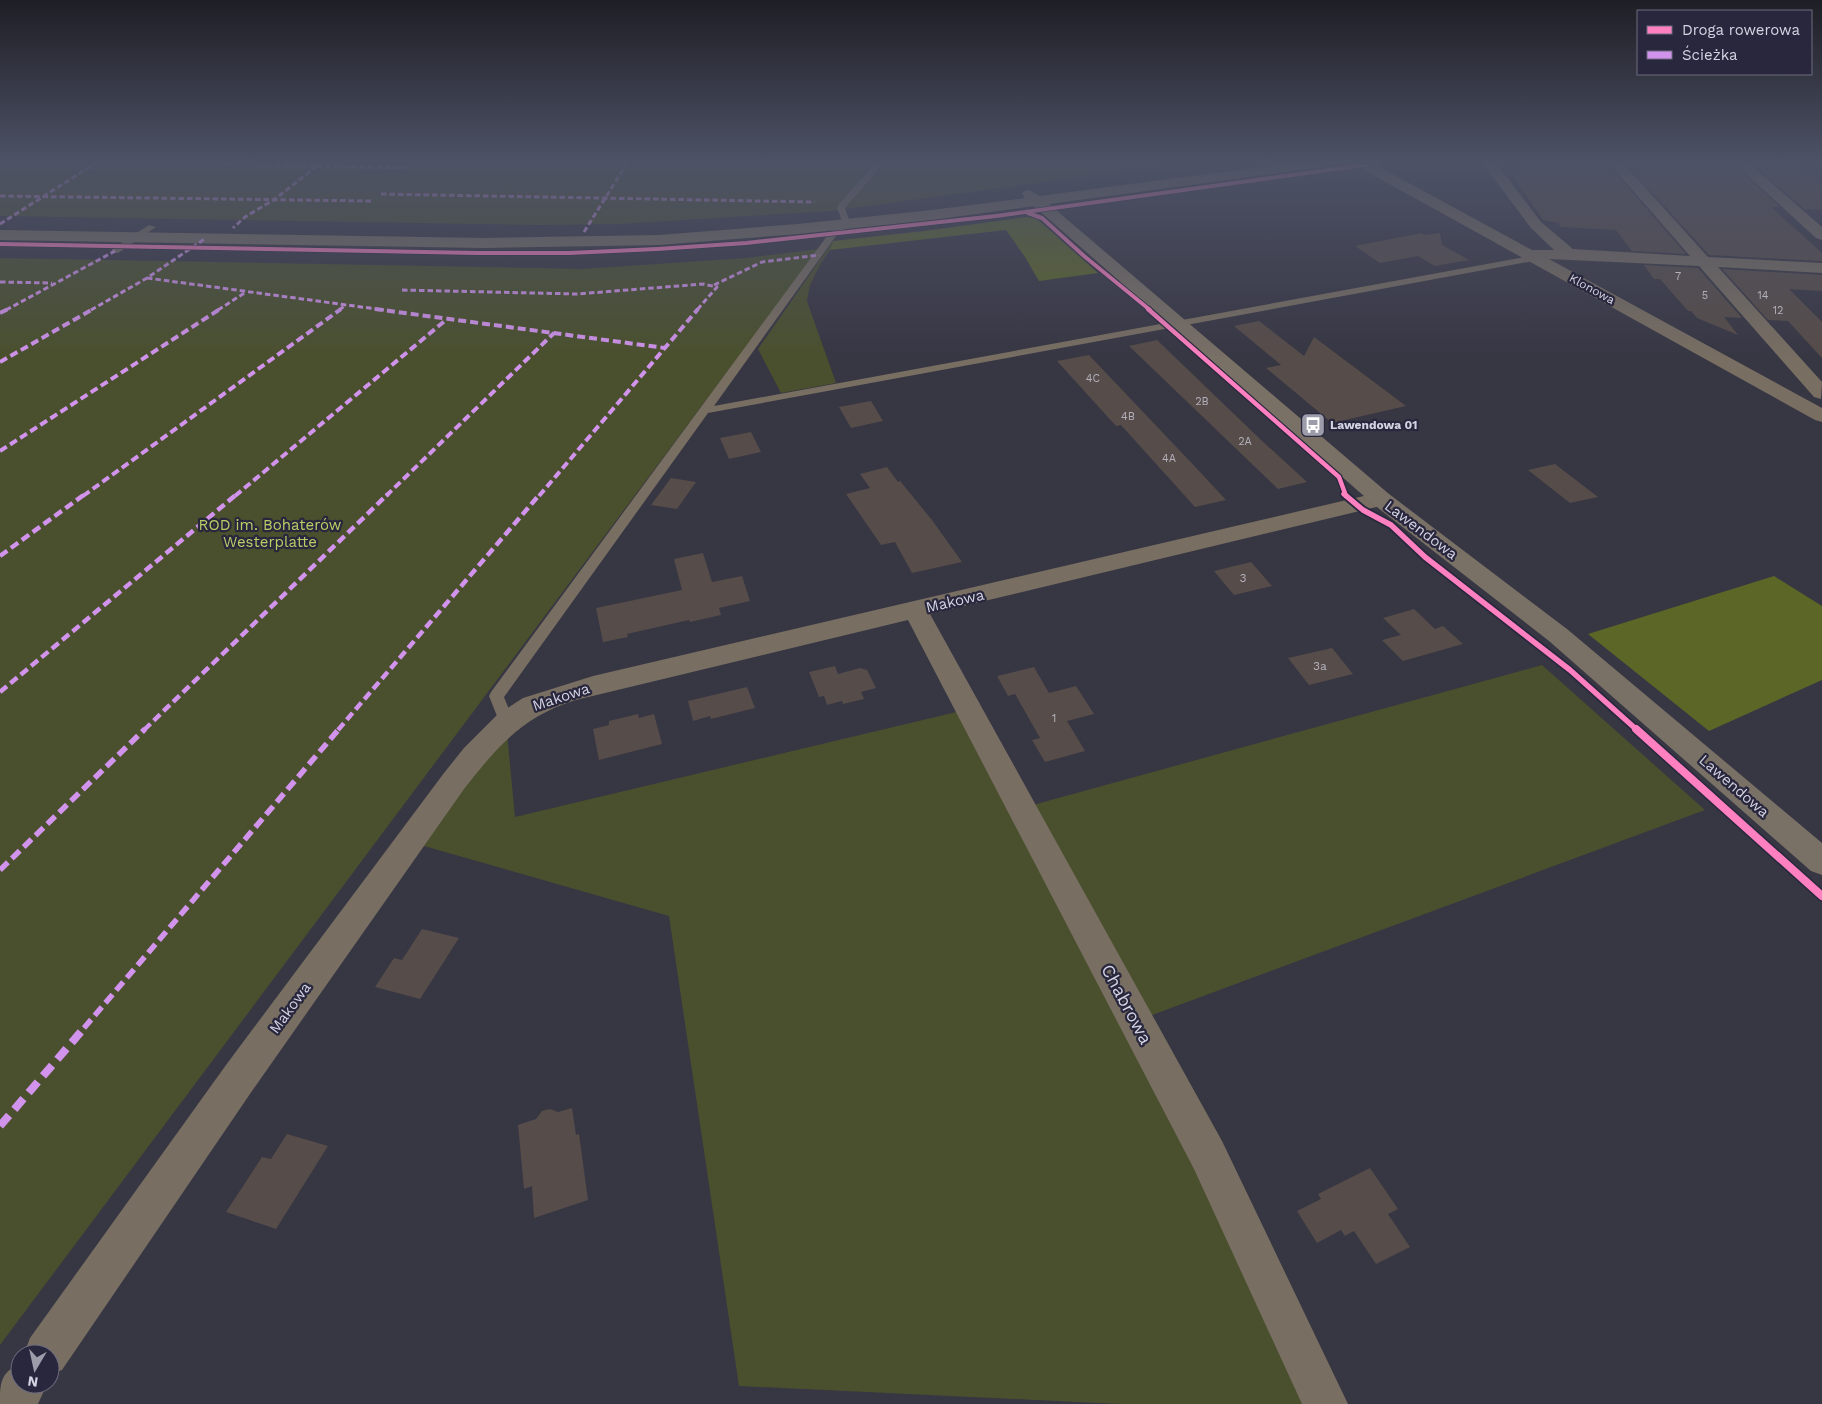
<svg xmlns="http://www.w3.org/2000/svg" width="1822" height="1404" font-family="'Work Sans',sans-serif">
  <rect width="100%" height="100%" fill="#373643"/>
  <g fill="#4a502d">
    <polygon points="0,163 1182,163 831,211 619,224 540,225 0,216"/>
    <polygon points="833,241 830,250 821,263 810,285 807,301 836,383 781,393 758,349"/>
    <polygon points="819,249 0,1345 0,258 583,269 746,258"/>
    <polygon points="1542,665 1705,810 1136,1021 1325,1404 1120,1404 739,1386 669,916 410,842 506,722 515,817 969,709 1022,808"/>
  </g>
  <g fill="#5c6626">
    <polygon points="1027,217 1037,219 1098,273 1039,281 1025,257 1006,230 830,250 833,241 924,231"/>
    <polygon points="1774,576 1822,606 1822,680 1709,731 1588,634"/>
  </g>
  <g fill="#564c49">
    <polygon points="1566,163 1607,163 1686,254 1632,251 1616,230 1561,227 1558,223 1543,220 1511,173 1521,174 1517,165 1570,167"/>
    <polygon points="1625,163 1732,163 1780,207 1771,207 1822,253 1822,261 1709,255"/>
    <polygon points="1752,163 1792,163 1801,167 1822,184 1822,210 1804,209"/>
    <polygon points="1422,233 1425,235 1440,233 1442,245 1469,260 1435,266 1418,256 1380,263 1355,246"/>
    <polygon points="1644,265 1698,268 1742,318 1724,317 1738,335 1697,318 1691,311 1688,311 1660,279 1654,279"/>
    <polygon points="1722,269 1822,275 1822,291 1789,289 1822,322 1822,358 1788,321 1768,320"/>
    <polygon points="1259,321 1304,356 1314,337 1406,406 1332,423 1266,368 1281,365 1234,326"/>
    <polygon points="1157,340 1259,438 1307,482 1278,489 1129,346"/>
    <polygon points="1089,355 1201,473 1226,500 1195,507 1121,425 1116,426 1057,361"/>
    <polygon points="871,401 883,421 851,428 839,407"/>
    <polygon points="751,432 761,452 729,459 720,438"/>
    <polygon points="1555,464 1598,497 1570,503 1528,470"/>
    <polygon points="887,467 898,482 900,481 932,520 962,562 912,573 895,542 881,545 846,494 870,488 860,474"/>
    <polygon points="671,478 696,482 677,509 651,505"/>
    <polygon points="703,553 712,582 742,576 750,601 719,608 721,615 690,622 689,620 627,634 628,637 603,642 596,608 682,590 674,559"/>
    <polygon points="1251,562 1272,586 1234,595 1214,571"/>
    <polygon points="1414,609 1435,629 1443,626 1463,644 1403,661 1382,640 1401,635 1383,618"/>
    <polygon points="1332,648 1353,674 1309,685 1288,658"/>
    <polygon points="835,666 838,674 860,668 867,670 876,688 861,692 864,699 843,704 842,701 827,705 824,696 819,697 809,672"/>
    <polygon points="1034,667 1049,693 1076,686 1094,714 1067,721 1085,751 1045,762 1032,740 1040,738 1015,694 1008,696 997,676"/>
    <polygon points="747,687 755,708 711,719 710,716 693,721 688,701"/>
    <polygon points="638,714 639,718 654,714 662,744 599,760 593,729 609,725 609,721"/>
    <polygon points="422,929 459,938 420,999 375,987 394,958 402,960"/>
    <polygon points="572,1108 576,1135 579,1134 588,1200 534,1218 532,1186 524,1189 518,1125 536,1119 542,1111 550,1109 558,1112"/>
    <polygon points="287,1134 328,1146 276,1229 226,1212 262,1157 271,1159"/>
    <polygon points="1370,1168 1398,1209 1388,1214 1410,1247 1376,1264 1354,1231 1345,1236 1341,1230 1317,1243 1297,1211 1321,1199 1318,1194"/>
  </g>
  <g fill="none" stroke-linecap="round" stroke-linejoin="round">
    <g fill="#786e62" fill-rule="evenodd">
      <polygon points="876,163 884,163 845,208 851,225 836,236 714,406 1525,257 1530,252 1534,255 1531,261 1528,262 708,413 504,697 514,722 511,726 506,728 501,726 489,696 491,692 830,232 843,224 837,208 839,204"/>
      <polygon points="149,225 156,227 118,253 112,253 112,249"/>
    </g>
    <g fill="#786e62" fill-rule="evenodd">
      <polygon points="1355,163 1372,163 1532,250 1554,250 1531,228 1483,164 1496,163 1541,222 1573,249 1690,256 1609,163 1623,163 1708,257 1822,263 1822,273 1718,267 1822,382 1821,399 1814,397 1699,266 1549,259 1822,408 1822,422 1815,420 1357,166"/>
      <polygon points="1734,163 1749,163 1822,227 1822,240 1816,238"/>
      <path d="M1381 492 1389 494 1392 499 1389 504 930 614 1222 1141 1348 1404H1302L1194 1169 908 620 576 700C523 716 497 747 464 789L252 1091 62 1370 50 1374V1354H24L30 1338 226 1065 444 773 464 748 497 715 523 698 593 676Z"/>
      <path d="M20 1364V1384H47L38 1404H0C0 1383 0 1373 20 1364Z"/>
    </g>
    <polygon fill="#797066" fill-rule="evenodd" points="1291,163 1328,163 1321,167 1049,204 1389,494 1567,629 1822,843 1822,875 1811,871 1549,641 1373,504 1034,206 932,220 798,234 659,245 485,248 0,240 0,230 485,238 659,235 798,224 932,210 1025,198 1022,194 1024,191 1029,190 1040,196"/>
    <g stroke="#d193ec" stroke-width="3" stroke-dasharray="5.5 3" stroke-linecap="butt">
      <polyline points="139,163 317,166 275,199 245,217 233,228"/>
      <polyline points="317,166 408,168"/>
      <polyline points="381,194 815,202"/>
      <polyline points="0,196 374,201"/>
      <polyline points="0,224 96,163"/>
      <polyline points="584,232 627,163"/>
      <polyline points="147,278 384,310"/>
      <polyline points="0,282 52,283"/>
      <polyline points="714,285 762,262 819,255"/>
      <polyline points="402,290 577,294 703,284 717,287 697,310"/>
      <polyline points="6,310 115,251"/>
      <polyline points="91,310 147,278 206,238"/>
      <polyline points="218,310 246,292"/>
      <polyline points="339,310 346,305"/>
    </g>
    <g stroke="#d193ec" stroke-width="4" stroke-dasharray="8 4" stroke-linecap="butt">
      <polyline points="375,309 665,348"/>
      <polyline points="0,313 8,309"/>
      <polyline points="0,362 93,309"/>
      <polyline points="0,451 220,309"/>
      <polyline points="83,496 341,309"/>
      <polyline points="235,496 447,319"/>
      <polyline points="386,496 554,333"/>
      <polyline points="539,496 698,309"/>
    </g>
    <g stroke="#d193ec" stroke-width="4.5" stroke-dasharray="9 4.5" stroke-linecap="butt">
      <polyline points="0,556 85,494"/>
      <polyline points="0,692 237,494"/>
      <polyline points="144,730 388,494"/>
      <polyline points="338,730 540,494"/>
    </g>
    <g stroke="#d193ec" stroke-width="5.5" stroke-dasharray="11 5.5" stroke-linecap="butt">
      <polyline points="0,870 145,729"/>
      <polyline points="84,1028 339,729"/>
    </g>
    <polyline stroke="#d193ec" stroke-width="8" stroke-dasharray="14 8" stroke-linecap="butt" points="0,1126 85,1027"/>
    <defs>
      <g id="cycleway-far3">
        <polyline points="1028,213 1042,218 1084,256 1150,310"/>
        <polyline points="0,244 477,253 569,253 657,249 746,243 996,216 1379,163"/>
      </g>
      <polyline id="cycleway-far2" points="1148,309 1339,477 1346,496"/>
      <polyline id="cycleway-far1" points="1344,494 1363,510 1391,525 1425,557 1570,670 1637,730"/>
      <polyline id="cycleway" points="1636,729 1822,896"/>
    </defs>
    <use href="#cycleway-far3" stroke="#29273d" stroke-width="5.5"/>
    <use href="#cycleway-far2" stroke="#29273d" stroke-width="7"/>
    <use href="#cycleway-far1" stroke="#29273d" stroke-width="9"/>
    <use href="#cycleway" stroke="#29273d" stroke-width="11"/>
    <use href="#cycleway-far3" stroke="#ff80c0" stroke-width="4"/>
    <use href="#cycleway-far2" stroke="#ff80c0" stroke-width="4.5"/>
    <use href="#cycleway-far1" stroke="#ff80c0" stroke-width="5.5"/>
    <use href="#cycleway" stroke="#ff80c0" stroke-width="8"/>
  </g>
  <linearGradient id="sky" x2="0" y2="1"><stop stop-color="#1e1e25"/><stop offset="0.45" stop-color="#4d5266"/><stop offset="1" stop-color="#4d5266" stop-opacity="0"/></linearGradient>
  <rect width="1822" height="359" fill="url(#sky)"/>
  <defs>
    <symbol id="bus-square" viewBox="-11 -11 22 22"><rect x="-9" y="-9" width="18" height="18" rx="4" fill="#9d9caa" stroke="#29273d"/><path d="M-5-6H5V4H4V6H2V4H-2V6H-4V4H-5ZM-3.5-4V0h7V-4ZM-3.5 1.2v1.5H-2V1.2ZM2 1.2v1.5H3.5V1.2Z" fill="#fff"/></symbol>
  </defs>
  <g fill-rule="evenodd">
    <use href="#bus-square" x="1299" y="411" width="28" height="28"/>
  </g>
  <g text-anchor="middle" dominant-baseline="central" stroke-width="4.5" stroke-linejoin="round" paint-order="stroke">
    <g font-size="11" fill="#b4b1bc">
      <text x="1678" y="276">7</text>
      <text x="1705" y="295">5</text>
      <text x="1763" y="295">14</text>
      <text x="1778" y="310">12</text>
      <text x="1093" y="378">4C</text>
      <text x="1202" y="401">2B</text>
      <text x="1128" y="416">4B</text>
      <text x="1245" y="441">2A</text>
      <text x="1169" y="458">4A</text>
    </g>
    <g font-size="12" fill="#d4d3e2" stroke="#29273d">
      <text transform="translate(1592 289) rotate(29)">Klonowa</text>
    </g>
    <g font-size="12" font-weight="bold" fill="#d4d3e2" stroke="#29273d" text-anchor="start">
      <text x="1330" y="425">Lawendowa 01</text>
    </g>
    <g font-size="12" fill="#b4b1bc">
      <text x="1243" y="578">3</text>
      <text x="1320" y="666">3a</text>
      <text x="1054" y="718">1</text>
    </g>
    <g font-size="15" fill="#bccd66" stroke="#29273d">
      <text x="270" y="525">ROD im. Bohaterów<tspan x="270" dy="17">Westerplatte</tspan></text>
    </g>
    <g font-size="15" fill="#d4d3e2" stroke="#29273d">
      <text transform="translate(1421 530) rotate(37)">Lawendowa</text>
      <text transform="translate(955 601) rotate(-13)">Makowa</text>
      <text transform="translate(561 697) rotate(-18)">Makowa</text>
      <text transform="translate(1734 786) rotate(41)">Lawendowa</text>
      <text transform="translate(290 1008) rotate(-54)">Makowa</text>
    </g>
    <g font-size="18" fill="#d4d3e2" stroke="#29273d">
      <text transform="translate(1127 1004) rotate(62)">Chabrowa</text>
    </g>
  </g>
  <rect x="1637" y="10" width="175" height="65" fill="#29273d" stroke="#6d6c7f"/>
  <rect x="1647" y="26" width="25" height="8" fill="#ff80c0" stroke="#6d6c7f"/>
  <text x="1682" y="35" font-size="15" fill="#d4d3e2">Droga rowerowa</text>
  <rect x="1647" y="51" width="25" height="8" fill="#d193ec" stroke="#6d6c7f"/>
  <text x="1682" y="60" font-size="15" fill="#d4d3e2">Ścieżka</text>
  <g transform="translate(35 1369) rotate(189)"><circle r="24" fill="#29273d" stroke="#6d6c7f"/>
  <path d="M0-4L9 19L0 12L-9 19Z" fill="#9d9caa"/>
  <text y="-8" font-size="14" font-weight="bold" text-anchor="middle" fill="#d4d3e2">N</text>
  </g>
</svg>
